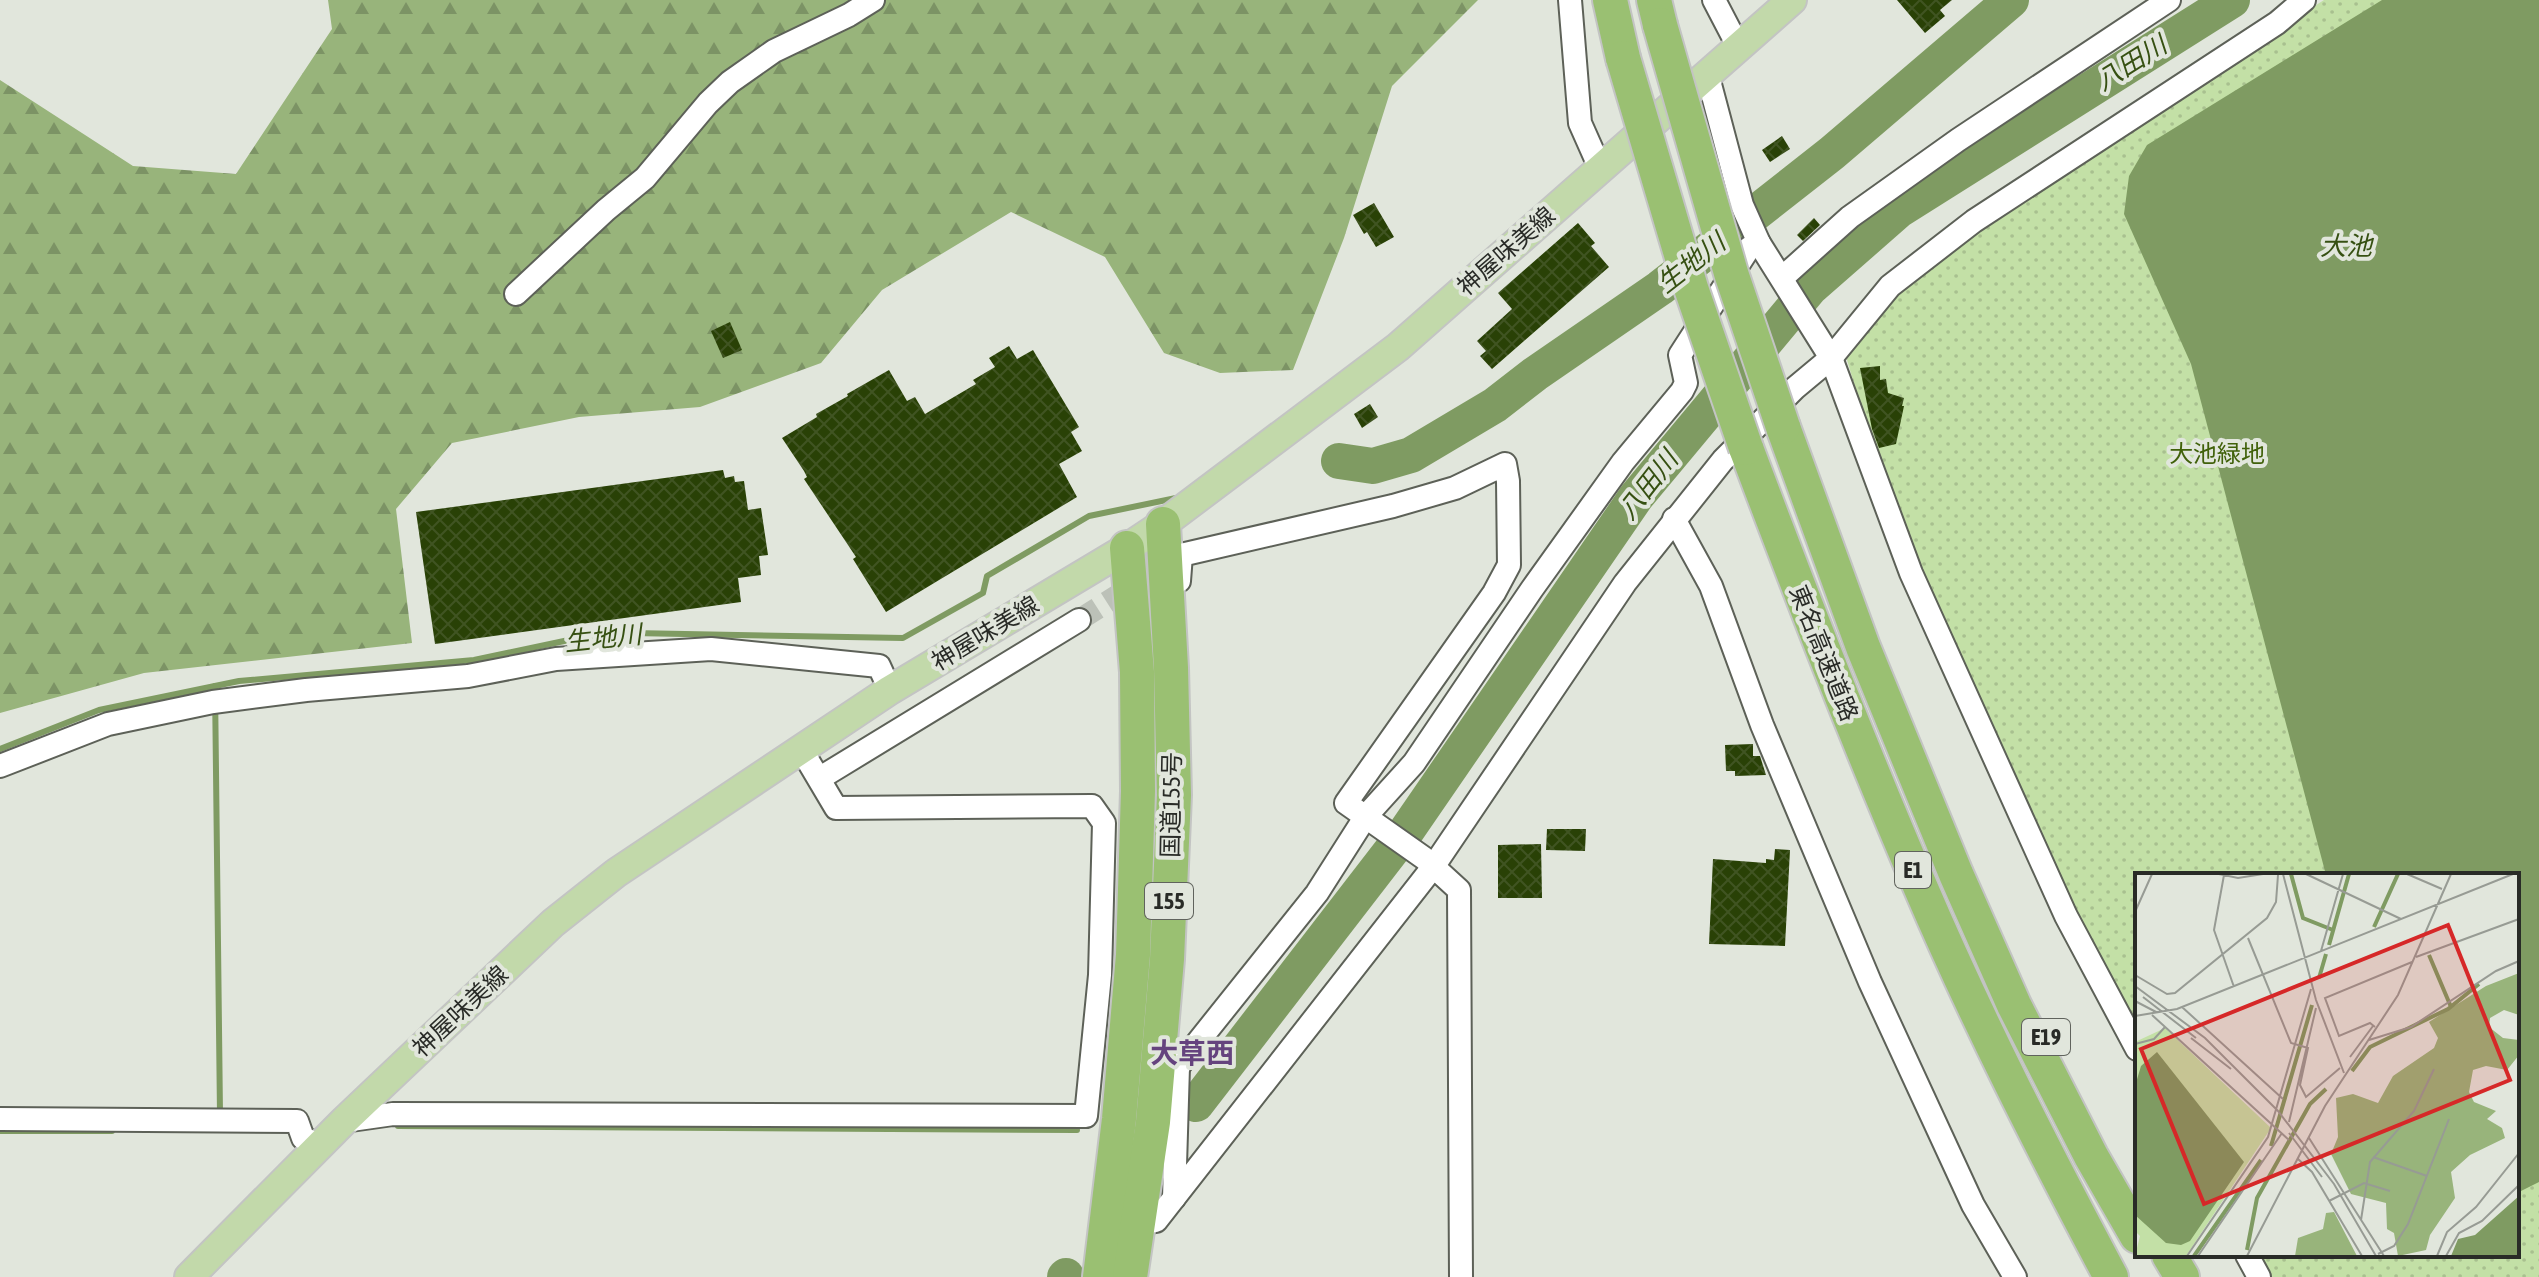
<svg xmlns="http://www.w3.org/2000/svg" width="2539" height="1277" font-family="'Asap Condensed','Noto Sans JP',sans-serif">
  <defs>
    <pattern id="forest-firs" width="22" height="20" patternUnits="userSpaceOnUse" patternTransform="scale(2)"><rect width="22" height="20" fill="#98b47b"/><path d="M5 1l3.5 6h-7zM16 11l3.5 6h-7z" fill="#7c9365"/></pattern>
    <pattern id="park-dots" width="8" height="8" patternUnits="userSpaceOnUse" patternTransform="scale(2)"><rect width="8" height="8" fill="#c3e0a6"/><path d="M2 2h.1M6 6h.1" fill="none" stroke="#a8c08f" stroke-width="1.8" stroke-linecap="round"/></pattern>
    <pattern id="building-cross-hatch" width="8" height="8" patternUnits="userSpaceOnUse" patternTransform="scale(2)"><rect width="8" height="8" fill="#294106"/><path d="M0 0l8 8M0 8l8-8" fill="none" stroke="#405422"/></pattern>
  </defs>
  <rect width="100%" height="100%" fill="#e1e6dc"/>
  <polygon fill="url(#forest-firs)" points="328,0 1478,0 1392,86 1344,238 1293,370 1220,373 1164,353 1105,257 1011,212 882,290 821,363 700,407 579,417 452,443 396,509 412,643 144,673 0,713 0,80 133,166 236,174 332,29"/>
  <polygon fill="url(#park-dots)" points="2324,0 2539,0 2539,1277 2268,1277 2256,1255 2517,1255 2517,875 2137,875 2137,1031 2073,912 1919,571 1873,449 1843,346 1894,290 2077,160"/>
  <polygon fill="#7f9b62" points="2382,0 2539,0 2539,1182 2517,1193 2517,875 2326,875 2191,364 2124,214 2129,176 2147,145"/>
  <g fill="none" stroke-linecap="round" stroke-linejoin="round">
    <g stroke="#7f9b62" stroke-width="6">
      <polyline points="215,686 220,1114"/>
      <polyline points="0,749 99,710 239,681 474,660 583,637 632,633 903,638 983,593 987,576 1089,516 1176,498"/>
      <polyline points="398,1126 1077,1130"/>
      <polyline points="0,1131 112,1131"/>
    </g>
    <g stroke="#7f9b62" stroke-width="36">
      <polyline points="1339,461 1373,466 1411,455 1495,405 1535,374 1660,288 1832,153 2011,0"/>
      <polyline points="1196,1104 1405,833 1636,497 1810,288 1899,210 2232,0"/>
      <polyline points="1065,1277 1066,1276"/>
    </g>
  </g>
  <g fill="url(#building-cross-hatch)">
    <polygon points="1897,0 1952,0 1940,10 1945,16 1925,33"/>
    <polygon points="1782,136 1790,149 1770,162 1762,150"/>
    <polygon points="1374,203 1394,237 1376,247 1367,232 1364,234 1353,215"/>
    <polygon points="1814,218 1820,225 1803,241 1797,235"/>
    <polygon points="1578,223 1595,243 1591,246 1609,267 1492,369 1480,356 1486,351 1477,341 1512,309 1498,293"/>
    <polygon points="730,322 742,350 723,358 711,331"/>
    <polygon points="1009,346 1017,359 1033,350 1079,427 1071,432 1082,451 1059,464 1077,497 886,612 853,559 856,557 804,479 807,477 804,471 782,438 817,417 816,414 848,396 847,394 889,370 907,401 915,397 925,414 976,384 973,380 995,367 989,358"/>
    <polygon points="1880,366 1880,380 1886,379 1888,393 1904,398 1902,406 1904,406 1896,444 1879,448 1872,429 1860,368"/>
    <polygon points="1370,404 1378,417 1362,428 1354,414"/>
    <polygon points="723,470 725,478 734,476 735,482 744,481 748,510 761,508 768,555 759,556 761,575 738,578 741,602 435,644 416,512"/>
    <polygon points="1753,744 1753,756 1760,756 1766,775 1735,776 1735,771 1726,771 1725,745"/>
    <polygon points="1547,829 1586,829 1585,851 1546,850"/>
    <polygon points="1541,844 1542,898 1498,898 1498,845"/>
    <polygon points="1775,849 1790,850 1785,946 1709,944 1713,859 1766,863 1766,859 1774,860"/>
  </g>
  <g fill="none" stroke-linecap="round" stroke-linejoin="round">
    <polyline stroke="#bcc1b8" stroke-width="22" stroke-dasharray="22 11" stroke-linecap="butt" points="1079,620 1173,560"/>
    <defs>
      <g id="minor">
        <polyline points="1570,0 1580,123 1600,168"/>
        <polyline points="1714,0 1738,46"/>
        <polyline points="1707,73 1742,205 1759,243 1831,358 1911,573 2066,916 2137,1049"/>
        <polyline points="1782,278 1850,217 1958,140 2169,0"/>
        <polyline points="516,294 606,210 645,178 708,103 730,82 774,51 849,15 873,0"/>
        <polyline points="1674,519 1711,586 1762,725 1870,982 1973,1205 2015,1277"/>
        <polyline points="1179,581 1181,555 1393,506 1455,488 1505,464 1508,481 1509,565 1494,593 1346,803 1424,858 1459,890 1461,1277"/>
        <polyline points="0,766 108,724 213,702 306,690 468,676 556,659 711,649 879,666 890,690"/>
        <polyline points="820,778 1079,620"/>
        <polyline points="1156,1087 1178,1067 1317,893 1366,816 1414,763 1532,589 1623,462 1682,391 1686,383 1680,355 1749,248 1759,243"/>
        <polyline points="0,1119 297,1121 303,1138 321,1146"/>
        <polyline points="344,1121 393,1114 1086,1116 1100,975 1104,823 1092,806 836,808 801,749"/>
        <polyline points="1174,1198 1178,1067"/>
        <polyline points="1137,1224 1156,1221 1433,867 1625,583 1723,460 1795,388 1831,358 1890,286 1974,221 2277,23 2304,0"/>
        <polyline points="2247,1255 2259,1277"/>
      </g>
      <polyline id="major" points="189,1277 344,1121 553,923 616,873 890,690 1127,548 1163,524 1398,347 1792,0"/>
      <g id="highway">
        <polyline points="1610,0 1623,58"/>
        <polyline points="1654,0 1660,25"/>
        <polyline points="1783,427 1863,647 1956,874 2014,1005 2091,1156 2137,1236"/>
        <path d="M1746 448C1801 595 1858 742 1920 886 1977 1020 2043 1149 2111 1277"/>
        <polyline points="2169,1255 2182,1277"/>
        <polyline points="1100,1277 1119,1119 1133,955 1138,791 1137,672 1127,548"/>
        <polyline points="1130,1277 1153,1122 1167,959 1174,795 1171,668 1163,524"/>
      </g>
    </defs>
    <use href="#minor" stroke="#5d6158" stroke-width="26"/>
    <use href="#major" stroke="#c3c4c3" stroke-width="32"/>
    <use href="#highway" stroke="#c3c4c3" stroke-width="38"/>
    <use href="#minor" stroke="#fff" stroke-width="22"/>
    <use href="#major" stroke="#c2d9aa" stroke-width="28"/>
    <use href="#highway" stroke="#9ac072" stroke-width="34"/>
    <defs>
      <g id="highway-bridge">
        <polyline points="1660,25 1731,273 1783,427"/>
        <polyline points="1623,58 1691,288 1746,448"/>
      </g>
    </defs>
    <use href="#highway-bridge" stroke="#c3c4c3" stroke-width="38" stroke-linecap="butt"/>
    <use href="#highway-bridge" stroke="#9ac072" stroke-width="34"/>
  </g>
  <g text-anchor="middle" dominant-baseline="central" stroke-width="8" stroke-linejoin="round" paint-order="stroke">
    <g fill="#e1e6dc" stroke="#60635d" stroke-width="2">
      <rect x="1895" y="852" width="36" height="36" rx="6"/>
      <rect x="1145" y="883" width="48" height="36" rx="6"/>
      <rect x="2022" y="1019" width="48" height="36" rx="6"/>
    </g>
    <g font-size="22" font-weight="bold" fill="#292b27">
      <text x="1913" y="870">E1</text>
      <text x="1169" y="901">155</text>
      <text x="2046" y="1037">E19</text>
    </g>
    <g font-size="24" fill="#292b27" stroke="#e1e6dc">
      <text transform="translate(1506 251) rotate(-41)">神屋味美線</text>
      <text transform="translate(985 633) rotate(-31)">神屋味美線</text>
      <text transform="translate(1824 653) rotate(68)">東名高速道路</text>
      <text transform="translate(1171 805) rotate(-89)">国道155号</text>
      <text transform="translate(460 1011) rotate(-43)">神屋味美線</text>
    </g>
    <g font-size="24" fill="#40610a" stroke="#e1e6dc">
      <text x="2217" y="453">大池緑地</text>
    </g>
    <g font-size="26" font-style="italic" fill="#365012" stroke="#e1e6dc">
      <text transform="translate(2131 63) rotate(-32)">八田川</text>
      <text x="2346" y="246">大池</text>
      <text transform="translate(1691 263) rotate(-38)">生地川</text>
      <text transform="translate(1648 485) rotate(-52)">八田川</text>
      <text transform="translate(603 638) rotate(-6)">生地川</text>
    </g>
    <g font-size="28" font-weight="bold" fill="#65437e" stroke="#e1e6dc">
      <text x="1192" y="1053">大草西</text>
    </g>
  </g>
  <g transform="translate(2135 873)">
    <rect width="384" height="384" fill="#e1e6dc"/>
    <path d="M384 100V142L369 137 355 145 354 154 368 165 384 167V182L372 197 351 193 338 197 334 219 339 229 361 238 352 246 367 255 370 265 335 282 316 299 320 325 295 362 291 377 263 383 259 360 252 356 251 330 216 321 196 281 203 264 201 225 218 221 243 230 258 203 299 175 303 165 294 149 351 113ZM199 339 222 383H160L163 365 188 356 191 340Z" fill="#98b47b"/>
    <path d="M30 155 136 255 51 383H0L5 363 0 358V169Z" fill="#c3e0a6"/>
    <path d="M22 179 109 289 55 368 46 372 31 370 0 342V213L6 193ZM384 323V383H316L323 366 340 362Z" fill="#7f9b62"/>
    <path fill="none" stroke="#7f9b62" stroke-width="4" d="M156 1 168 45 198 57M239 54 263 1M194 72 214 1M294 82 316 134M184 105 191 81M217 198 235 174 313 136 344 111M136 273 177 132M112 377 122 325 175 231 191 216M59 383 126 287"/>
    <path fill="none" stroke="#979b94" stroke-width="2" d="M84 1 103 5 128 1M148 1 181 127 209 200M171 1 266 46M272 1 307 16M89 2 79 57 99 114M0 39 17 1M113 65 156 170 173 175 165 212 171 224 205 195M186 78 208 1M281 84 384 46M0 102 32 121 40 120 132 45 141 29 143 2M0 113 70 165 143 238 199 311 241 383M8 124 61 165M0 128 23 140M47 134 148 226M17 142 154 267M0 143 42 136 378 1M240 154 235 150 204 163 190 125 277 89M56 165 96 196M234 167 276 154 361 98 384 88M0 171 19 166 30 154M215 184 238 153M154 249 181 135M154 260 187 304M174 265 249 383M238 284 292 303M163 286 177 299 227 383M194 328 229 310 255 318M226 347 235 289 279 238 299 196M243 381 259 373 273 351 314 246M52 383 133 264 176 116M63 383 147 260M112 383 190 233 263 122 316 1M302 383 312 359 341 334 384 280M311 383 324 360 347 348 384 312"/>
    <path fill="#d62828" fill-opacity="0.15" stroke="#d62828" stroke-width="4" d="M313 52 375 207 69 331 6 176Z"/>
    <rect width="384" height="384" fill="none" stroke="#292b27" stroke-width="4"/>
  </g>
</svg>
